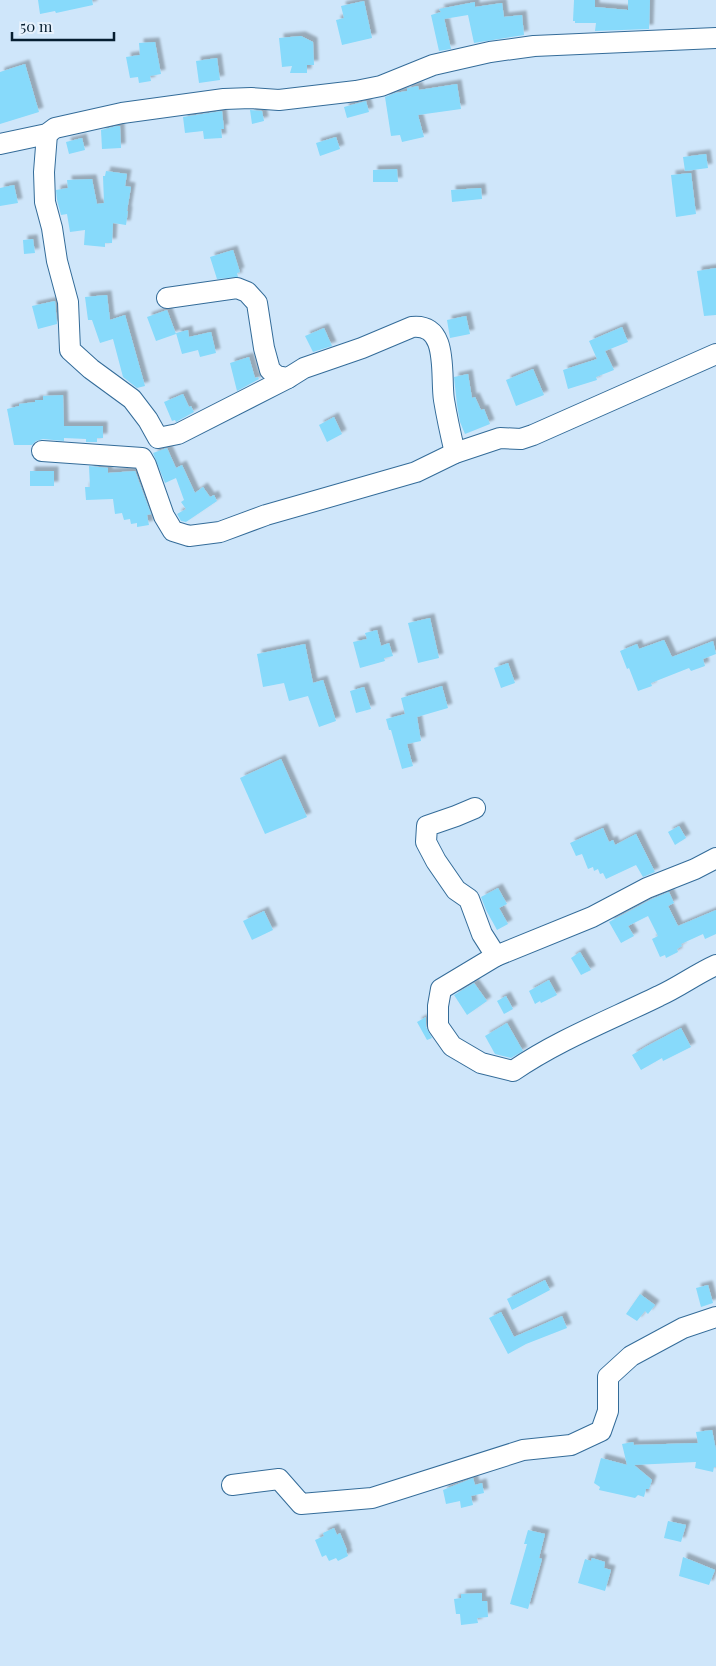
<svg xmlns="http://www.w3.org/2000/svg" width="716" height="1666" font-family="'Playfair Display',serif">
  <defs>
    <filter id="shadow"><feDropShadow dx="4.5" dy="-4.5" stdDeviation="1" flood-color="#0004"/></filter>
  </defs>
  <rect width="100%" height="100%" fill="#cfe6fa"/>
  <g fill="#87dafb" filter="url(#shadow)">
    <polygon points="38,0 92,0 93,5 56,13 55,11 40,14"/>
    <polygon points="574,0 595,0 595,7 628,10 628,0 650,0 649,29 595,31 596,23 575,23 575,21 573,21"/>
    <polygon points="364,1 372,38 342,45 336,20 344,18 341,6"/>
    <polygon points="475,2 475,7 502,3 504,17 522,15 524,35 474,43 468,15 444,19 444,18 451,49 439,51 431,15 441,12 439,9"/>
    <polygon points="301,36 313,42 314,65 307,65 307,73 290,73 292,66 282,67 279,38"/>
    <polygon points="155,42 161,74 150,76 151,81 139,83 138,77 130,78 126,57 140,55 139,43"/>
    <polygon points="217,58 220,80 199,83 196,61"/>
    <polygon points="25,64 39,112 0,124 0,72"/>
    <polygon points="457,84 461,109 418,115 424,137 402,142 400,135 391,136 385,97 395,93 407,91 407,88 409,88 418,86 419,90"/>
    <polygon points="366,101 369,112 347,118 344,107"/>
    <polygon points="250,110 262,111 264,121 252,124"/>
    <polygon points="222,111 224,129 221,129 222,138 204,139 203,131 185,133 183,117"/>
    <polygon points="117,126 120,126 121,148 102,149 101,130"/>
    <polygon points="336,137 340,149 320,156 316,143"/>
    <polygon points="82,138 85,150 69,154 66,142"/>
    <polygon points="706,154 708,168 685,171 683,157"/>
    <polygon points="397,169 398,182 373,182 373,170"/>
    <polygon points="106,171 127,174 125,186 131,187 127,211 128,211 126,225 113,223 112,243 105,243 105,247 84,245 85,230 70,232 67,214 61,215 57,200 56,190 68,188 67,180 92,179 97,204 104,203 103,176 105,176"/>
    <polygon points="691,173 696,214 676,217 671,175"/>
    <polygon points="14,185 18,203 0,206 0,188"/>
    <polygon points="481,188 482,199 452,202 451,190"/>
    <polygon points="33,239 35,253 24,254 23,240"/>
    <polygon points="233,250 240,272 237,273 238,277 217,279 210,257"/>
    <polygon points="716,268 716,315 704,316 697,271"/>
    <polygon points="107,295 110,320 125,315 145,386 137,388 123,377 113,339 100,343 92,320 88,320 85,297"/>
    <polygon points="55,301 57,324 38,329 32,306"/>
    <polygon points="167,310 176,334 156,341 147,317"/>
    <polygon points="466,316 470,334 450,338 447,320"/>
    <polygon points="622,327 628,342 605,351 614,370 596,377 597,380 568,389 563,370 597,359 589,341"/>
    <polygon points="324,328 332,346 313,352 305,336"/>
    <polygon points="188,330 189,337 211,332 216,353 200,357 198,350 182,354 176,333"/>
    <polygon points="249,357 255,378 258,377 259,379 237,391 230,363"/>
    <polygon points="533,369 544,395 516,406 506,380"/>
    <polygon points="468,374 472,398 475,397 481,410 484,409 490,424 465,434 460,422 457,405 454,377"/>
    <polygon points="183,394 189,407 191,406 194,412 176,422 175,420 172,421 164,402"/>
    <polygon points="63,395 64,426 103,426 103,438 97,438 97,442 86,442 86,439 64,438 64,441 43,439 36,441 32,445 14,445 7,409 19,406 19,404 35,402 35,400 43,400 43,396"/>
    <polygon points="334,417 342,434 327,442 319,425"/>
    <polygon points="167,448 176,468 182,465 195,493 203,487 210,497 214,495 217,501 186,522 181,521 177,514 186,509 181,502 184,500 176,478 165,483 153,453"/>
    <polygon points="89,466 108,468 108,473 135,471 151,514 147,515 149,525 137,527 137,523 131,524 130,519 124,520 122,513 115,514 113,499 86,500 85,487 90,487"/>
    <rect x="30" y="471" width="24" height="15"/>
    <polygon points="430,618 439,658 418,663 408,623"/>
    <polygon points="377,630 381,646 389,643 393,656 384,658 385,661 360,668 353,642 367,639 365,633"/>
    <polygon points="664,640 672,657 713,641 716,654 703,659 705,666 691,671 689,668 651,683 652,686 638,691 629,668 627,669 620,651 637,644 639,649"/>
    <polygon points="305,644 313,683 323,680 336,721 319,727 308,696 289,701 284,683 263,687 257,654"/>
    <polygon points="508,663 515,683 501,688 494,668"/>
    <polygon points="442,686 448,708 417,717 421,741 407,744 413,766 402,769 391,730 389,730 386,719 405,714 401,698"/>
    <polygon points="364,687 371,709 356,713 350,691"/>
    <polygon points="281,759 307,817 265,834 240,778"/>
    <polygon points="679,826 686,838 675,845 668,832"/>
    <polygon points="603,828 609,842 613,840 615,845 636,834 655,872 643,877 636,865 606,879 603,873 600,874 598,869 594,871 593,867 588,869 582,854 576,856 570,843"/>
    <polygon points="498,888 507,904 499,908 508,924 497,930 486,910 481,897"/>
    <polygon points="669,892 674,903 668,906 678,926 716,910 716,934 705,939 703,934 681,944 682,946 677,949 678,952 666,958 665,955 660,957 652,939 658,936 648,916 628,926 634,936 621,943 609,922 652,899"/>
    <polygon points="264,911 273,930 252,940 243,921"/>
    <polygon points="580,952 591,970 581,975 571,958"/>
    <polygon points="549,980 557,995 541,1003 540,1001 535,1004 529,991"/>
    <polygon points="474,983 487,1001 467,1015 454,995"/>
    <polygon points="506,996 513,1009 504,1014 497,1001"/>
    <polygon points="426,1017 426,1027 432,1038 427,1040 417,1022"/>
    <polygon points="507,1023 523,1051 511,1058 495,1054 485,1036"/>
    <polygon points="681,1028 691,1047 663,1061 662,1058 641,1070 632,1055 647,1046"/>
    <polygon points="545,1280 550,1290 512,1310 507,1299"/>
    <polygon points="708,1285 713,1303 701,1307 696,1288"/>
    <polygon points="640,1294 655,1305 648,1314 645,1311 637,1321 626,1314"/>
    <polygon points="501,1312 514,1337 562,1316 567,1328 526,1344 508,1354 489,1318"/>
    <polygon points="712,1430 716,1450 716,1467 714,1467 713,1472 695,1468 696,1462 634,1465 652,1480 649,1489 646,1489 644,1497 638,1495 635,1498 599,1490 600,1487 594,1483 601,1458 627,1465 622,1444 633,1442 634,1445 698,1443 696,1432"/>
    <polygon points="473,1478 475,1485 482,1483 484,1493 471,1496 473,1505 461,1508 460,1501 446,1504 443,1490"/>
    <polygon points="668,1521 686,1525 681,1542 664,1538"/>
    <polygon points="334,1528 337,1535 340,1533 347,1550 346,1550 348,1556 338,1561 336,1558 329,1561 326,1555 322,1557 315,1540 324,1536 323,1533"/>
    <polygon points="528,1530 545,1534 539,1558 542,1559 528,1609 510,1604 527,1544 524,1544"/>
    <polygon points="683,1557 715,1570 709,1585 679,1576"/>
    <polygon points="592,1558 605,1562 604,1568 611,1570 605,1591 578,1583 585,1559 591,1561"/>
    <polygon points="482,1593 482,1601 487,1601 488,1617 477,1618 478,1623 461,1625 460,1614 456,1614 454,1599 461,1598 461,1594"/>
  </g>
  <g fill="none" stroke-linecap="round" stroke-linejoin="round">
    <defs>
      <g id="minor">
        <polyline points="47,134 44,172 45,202 52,228 57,261 68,302 70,350 91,369 132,399 148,420 158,438 178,434 288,378"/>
        <polyline points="0,144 47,134 55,128 122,113 224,99 251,98 279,100 356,91 381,86 433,65 490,52 534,46 716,38"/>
        <path d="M167 298 237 288 247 292 257 303 264 348 270 370 277 376 288 378 304 368 362 348 412 327C450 323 440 376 444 400 447 418 451 436 455 453"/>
        <polyline points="42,451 142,458 146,465 164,516 173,531 189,536 220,532 266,515 416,472 455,453 500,438 521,439 533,435 716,354"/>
        <polyline points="475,808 456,816 427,826 426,842 436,861 456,890 469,899 482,934 496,956 592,917 647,888 695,869 716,858"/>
        <path d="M496 956 441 989 438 1006V1026L452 1046 481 1063 513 1071C558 1040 610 1020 659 996 679 987 696 974 716 965"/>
        <polyline points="232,1485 279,1479 301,1504 372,1498 523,1450 571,1445 601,1431 608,1411 608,1377 631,1356 683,1328 716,1317"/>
      </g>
    </defs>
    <use href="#minor" stroke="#346c99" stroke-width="22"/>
    <use href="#minor" stroke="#fff" stroke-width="20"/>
  </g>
  <path d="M12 32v8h102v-8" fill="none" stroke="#061e30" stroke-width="2.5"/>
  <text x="20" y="32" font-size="15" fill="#061e30" stroke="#e6f1fc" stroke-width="4" paint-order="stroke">50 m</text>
</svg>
